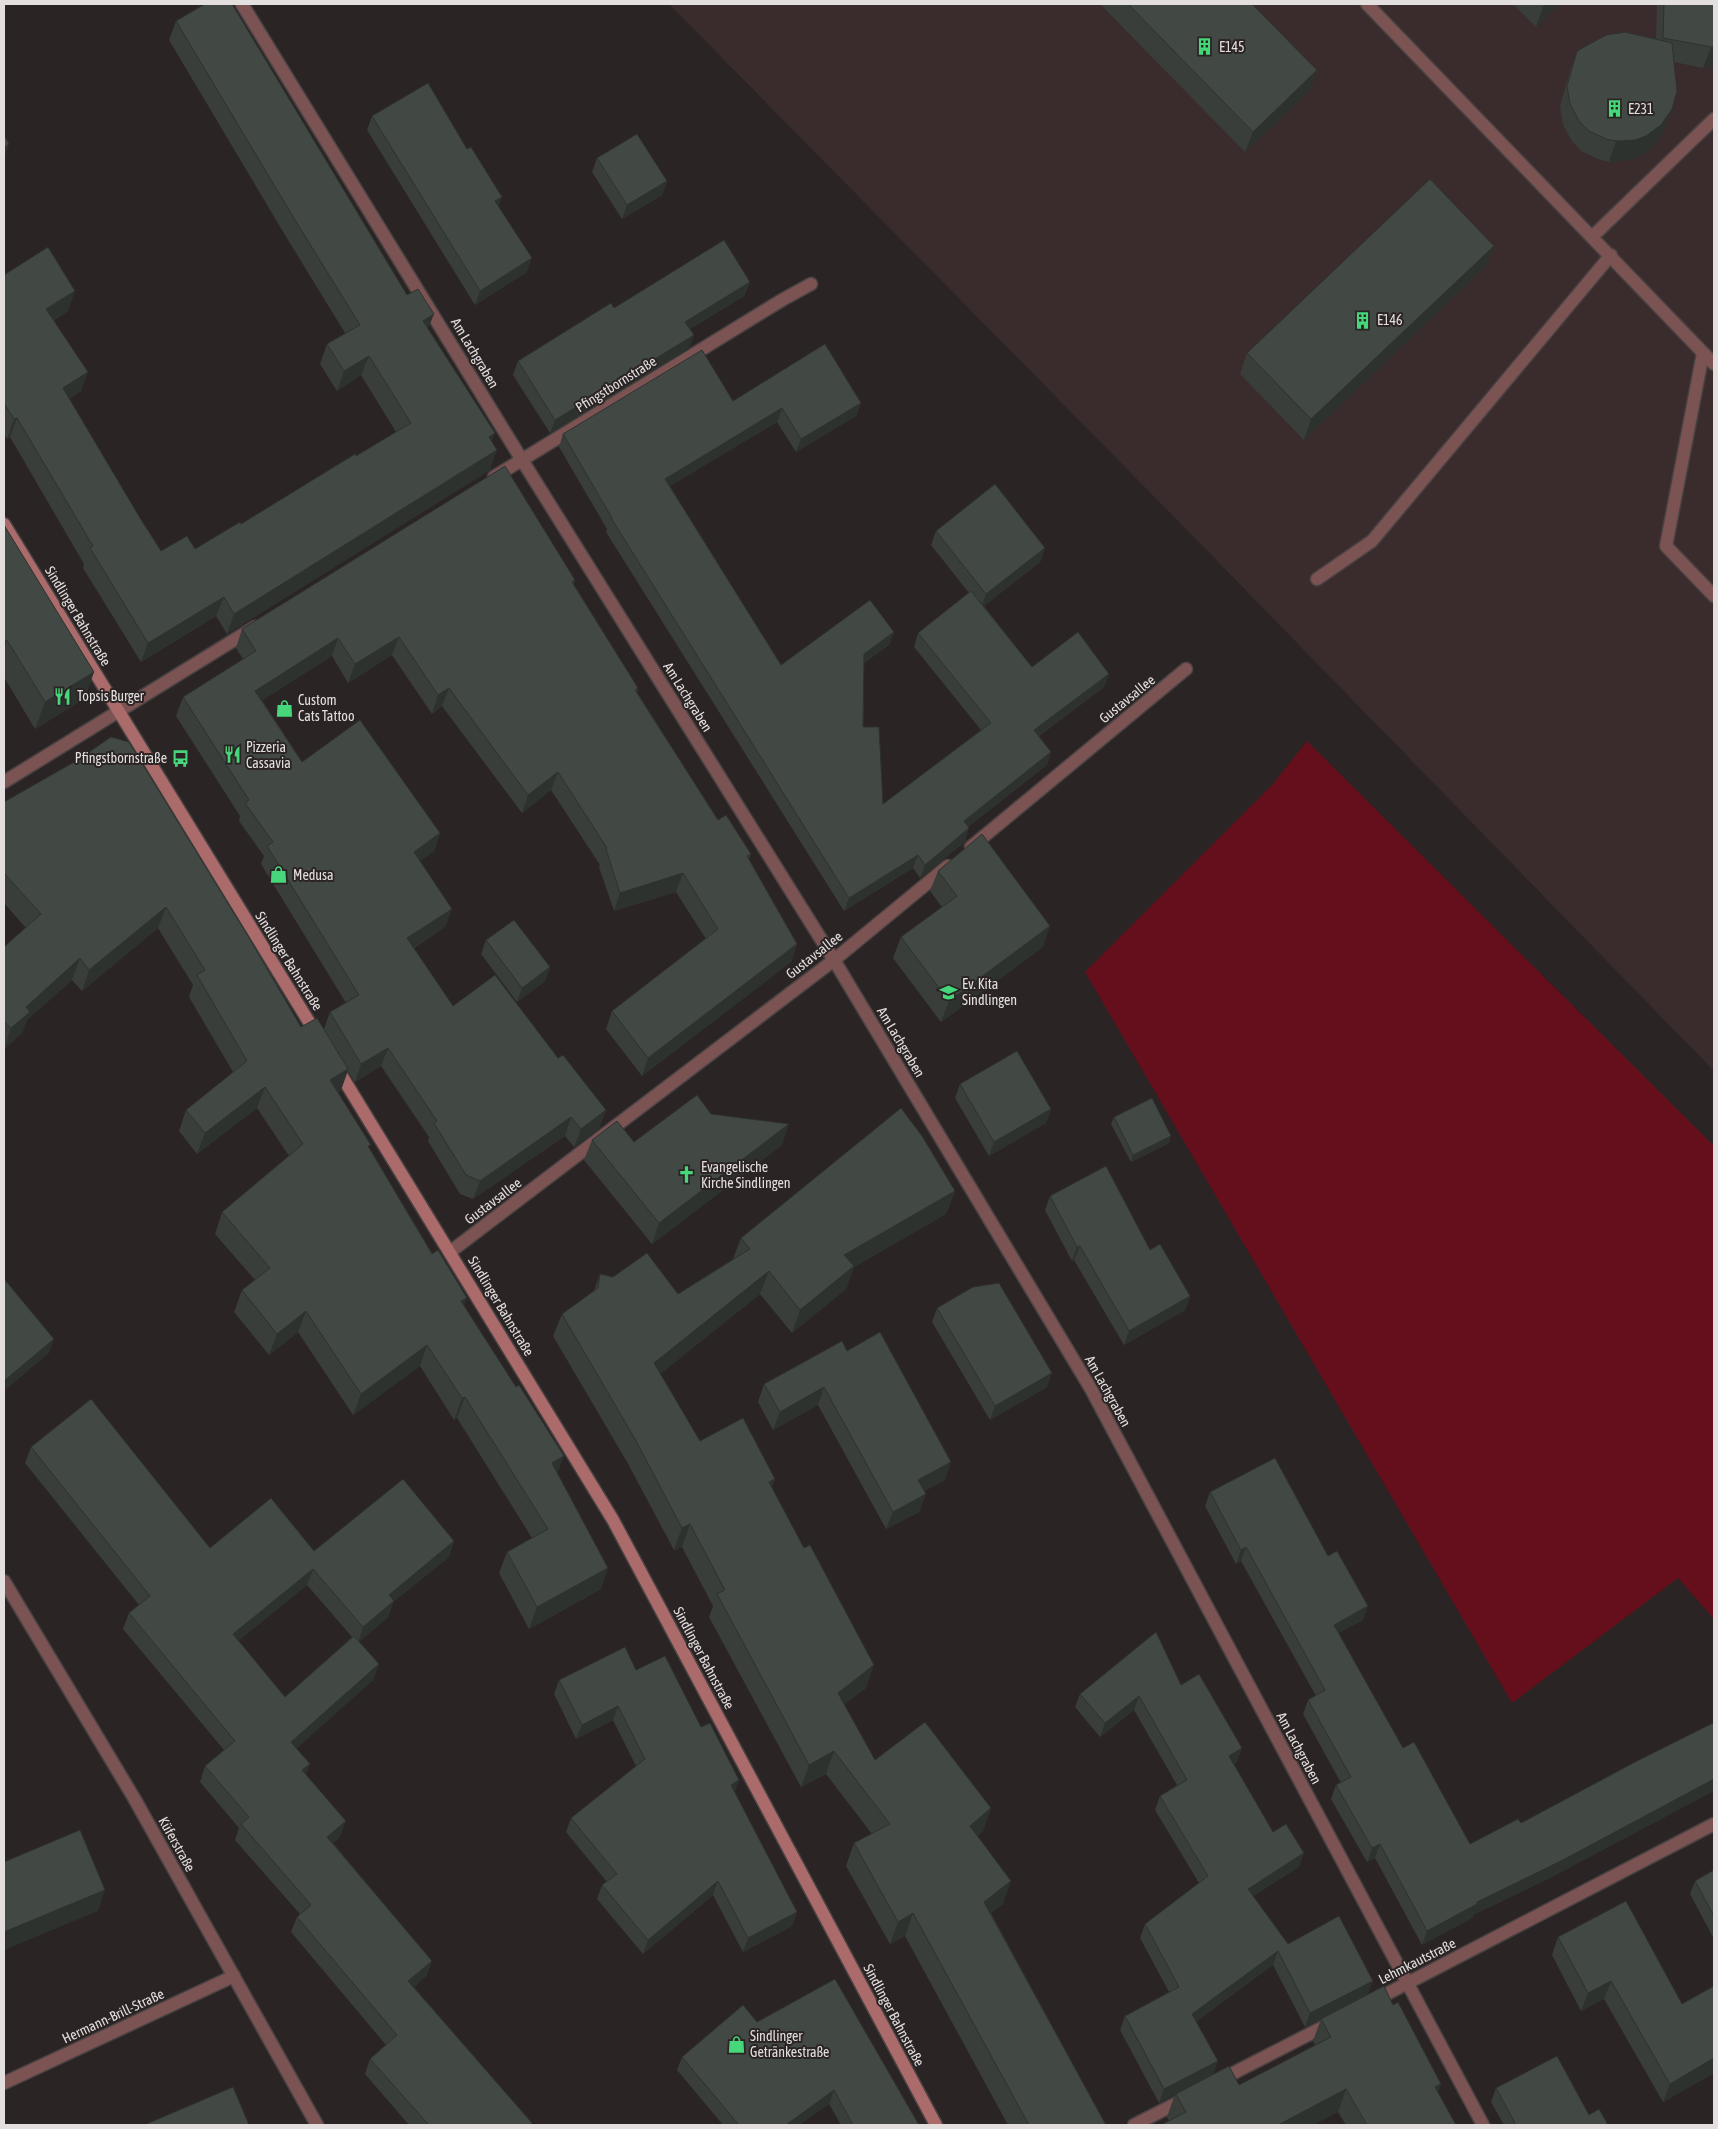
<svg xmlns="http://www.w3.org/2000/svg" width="1718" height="2129" font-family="'Asap Condensed',sans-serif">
  <rect width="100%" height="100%" fill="#2b2424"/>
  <polygon fill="#3a2c2c" points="669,4 1714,4 1714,1071 1189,532"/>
  <polygon fill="#650f1c" points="1307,741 1714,1146 1714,1619 1678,1578 1512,1703 1085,972 1272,785"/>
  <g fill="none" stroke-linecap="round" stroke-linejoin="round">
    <defs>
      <g id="lane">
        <polyline points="1703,353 1666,546 1714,596"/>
        <polyline points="1317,579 1372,541 1611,255"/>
      </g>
      <g id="street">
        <polyline points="242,4 522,460 834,960 1091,1389 1483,2125"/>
        <polyline points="1367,4 1714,364"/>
        <polyline points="1593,236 1714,119"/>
        <polyline points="494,477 782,300 811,284"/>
        <polyline points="4,782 255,627"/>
        <polyline points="971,847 1186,669"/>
        <polyline points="450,1252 834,960 948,866"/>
        <polyline points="4,1581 134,1798 317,2125"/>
        <polyline points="1373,2001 1714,1824"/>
        <polyline points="1218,2081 1331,2023"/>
        <polyline points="4,2083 234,1976"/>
        <polyline points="1134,2125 1185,2099"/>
      </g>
      <g id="secondary">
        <polyline points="4,524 317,1035"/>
        <polyline points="335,1065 613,1520 936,2125"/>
      </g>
    </defs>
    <use href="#lane" stroke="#494242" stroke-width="15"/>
    <use href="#street" stroke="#494242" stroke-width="15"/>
    <use href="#secondary" stroke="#494242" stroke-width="15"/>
    <use href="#lane" stroke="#7c5353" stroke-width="12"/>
    <use href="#street" stroke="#7c5353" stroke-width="12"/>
    <use href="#secondary" stroke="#ab6b6b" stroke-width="12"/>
  </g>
  <g fill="#393e3a" fill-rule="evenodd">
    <polygon points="1100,4 1252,4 1310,91 1245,152"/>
    <polygon points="1513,4 1560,4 1536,27"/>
    <polygon points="1657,4 1714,4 1714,67 1703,68 1674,62 1672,109 1664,130 1654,146 1638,157 1628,160 1609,162 1598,159 1581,151 1572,141 1563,125 1560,106 1570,71 1577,51 1656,40"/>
    <polygon points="176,21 407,295 428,329 492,441 490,470 227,634 216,616 141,662 83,568 84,564 10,437 7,439 4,434 4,275 68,311 54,320 81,391 69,399 140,518 161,551 195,549 241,524 396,432 361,375 337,391 320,364 327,344 345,333 285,235 169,40"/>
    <polygon points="372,116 467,149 502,197 498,206 527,272 475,305 367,130"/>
    <polygon points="597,158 667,181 662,195 622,219 592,172"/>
    <polygon points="1494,246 1486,266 1304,440 1240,374 1247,353"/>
    <polygon points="750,282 744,296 690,329 689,349 550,433 513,375 518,361 614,308"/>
    <polygon points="733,401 861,403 856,416 796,452 777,422 670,486 781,665 894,632 889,645 864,663 863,727 883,804 981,730 914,647 918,633 969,593 931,545 936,531 1045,548 1040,562 984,606 1032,667 1109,674 1104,687 1039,736 1047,765 968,827 965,842 920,878 913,868 844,911 606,532 607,529 559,447 563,434"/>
    <polygon points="4,525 94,672 84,699 35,729 4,677"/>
    <polygon points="575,580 573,585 638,688 637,692 718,820 751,854 749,859 797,944 791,962 642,1076 606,1029 612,1011 706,939 676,892 614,911 599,867 600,865 551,790 522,813 442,706 432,714 392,655 348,683 332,656 262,700 302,762 440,833 434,851 420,861 452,909 445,927 414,948 453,1006 558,1058 606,1110 599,1128 574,1147 565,1136 473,1199 460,1194 428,1141 429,1137 381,1066 355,1082 348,1071 341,1090 338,1092 369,1148 464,1306 558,1474 601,1589 529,1629 499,1573 507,1552 532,1538 457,1418 454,1420 420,1366 353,1415 298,1332 269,1355 234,1312 242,1290 255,1280 215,1234 222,1212 289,1156 257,1108 197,1154 179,1131 186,1110 233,1072 189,997 193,985 158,928 82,991 72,980 27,1020 22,1033 4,1049 4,947 26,928 4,903 4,802 76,761 301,1027 324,1029 330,1012 346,1003 261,864 264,856 239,821 240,816 176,716 183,697 243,659 236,648 242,629"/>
    <polygon points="938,871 1043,947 941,1022 893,958 901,937 942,907 930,891"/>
    <polygon points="486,940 550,967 545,981 517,1002 481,954"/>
    <polygon points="960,1084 1051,1109 1046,1123 989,1156 955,1098"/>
    <polygon points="711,1114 782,1145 652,1244 584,1160 592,1140 634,1142"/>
    <polygon points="1114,1117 1169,1143 1131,1162 1111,1124"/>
    <polygon points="955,1191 946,1214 854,1267 846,1289 792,1333 760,1294 660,1374 700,1441 775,1479 772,1487 866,1688 844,1704 875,1760 991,1808 983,1831 977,1836 1003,1904 991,1913 1106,2125 1008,2125 905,1936 890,1944 846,1866 854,1843 872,1834 826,1774 801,1787 709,1617 713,1606 682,1547 674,1550 627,1462 553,1336 562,1314 594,1291 600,1274 678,1294 733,1259 741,1238"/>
    <polygon points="1050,1196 1150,1250 1190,1296 1185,1310 1124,1345 1074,1260 1072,1261 1045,1210"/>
    <polygon points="937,1308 1047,1387 990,1420 932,1322"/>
    <polygon points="847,1351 945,1480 924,1491 919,1512 886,1529 818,1405 773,1430 758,1402 764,1384"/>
    <path d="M31 1447 210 1548 314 1551 454 1541 449 1557 393 1602 388 1617 359 1642 379 1664 373 1680 296 1748 306 1775 340 1837 333 1843 432 1961 426 1976 414 1987 532 2123 531 2125H409L365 2074 370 2059 386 2045 291 1932 297 1917 300 1914 235 1840 239 1828 200 1782 205 1766 224 1750 123 1629 129 1613 139 1605 25 1463ZM307 1585 352 1637 285 1697 238 1641Z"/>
    <polygon points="1210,1492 1363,1620 1338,1633 1403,1748 1470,1844 1521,1823 1556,1875 1473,1915 1472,1918 1422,1945 1375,1858 1367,1862 1331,1799 1336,1785 1341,1783 1303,1714 1308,1700 1316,1696 1241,1561 1236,1564 1205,1506"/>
    <polygon points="636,1670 701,1727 797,1912 792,1926 743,1952 713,1895 643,1954 597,1899 602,1885 607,1882 566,1832 571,1818 636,1766 613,1720 576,1739 554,1694 559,1680"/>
    <path d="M1181 1685 1237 1762 1234 1764 1273 1832 1299 1867 1253 1896 1288 1944 1368 1994 1438 2092 1456 2125H1346L1338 2112 1313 2125H1161L1169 2121 1167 2117 1175 2094 1159 2103 1120 2030 1125 2016 1169 1992 1140 1938 1145 1924 1199 1883 1155 1810 1160 1796 1177 1785 1134 1710 1100 1737 1075 1707 1080 1694ZM1273 1965 1305 2027 1321 2019 1313 2041 1315 2045 1239 2085 1213 2075 1196 2021Z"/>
    <polygon points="1714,1870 1714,1939 1690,1894 1695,1881"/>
    <polygon points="1558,1937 1682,2004 1714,1986 1714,2073 1663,2102 1604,1999 1581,2011 1552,1955"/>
    <polygon points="757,2022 919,2125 841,2125 829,2104 799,2125 723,2125 677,2070 682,2057"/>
    <polygon points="1496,2088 1589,2115 1608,2125 1504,2125 1491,2102"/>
  </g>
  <g fill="#2e322f">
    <polygon points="1546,4 1560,4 1536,27 1543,7"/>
    <polygon points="1711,47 1714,47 1714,67 1703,68"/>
    <polygon points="1317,70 1310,91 1245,152 1253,132"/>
    <polygon points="1672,109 1664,130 1654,146 1638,157 1628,160 1609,162 1616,141"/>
    <polygon points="9,144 4,159 4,148"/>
    <polygon points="667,181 662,195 622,219 627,205"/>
    <polygon points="502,197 497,211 495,201"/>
    <polygon points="1494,246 1486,266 1304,440 1311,419"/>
    <polygon points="532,258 527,272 475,305 480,291"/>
    <polygon points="750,282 744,296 680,335 685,322"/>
    <polygon points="75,291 68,311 39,328 46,309"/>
    <polygon points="434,314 426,334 423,321"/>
    <polygon points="694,335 689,349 550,433 555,420"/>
    <polygon points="369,356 361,375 337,391 344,371"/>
    <polygon points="88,372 81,391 56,408 63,388"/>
    <polygon points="861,403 856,416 796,452 801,439"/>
    <polygon points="782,408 777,422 660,492 665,479"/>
    <polygon points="17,418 10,437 7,439 14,419"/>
    <polygon points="495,433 487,453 489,437"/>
    <polygon points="497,450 490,470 227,634 234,614"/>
    <polygon points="1045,548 1040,562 981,608 986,594"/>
    <polygon points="224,597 216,616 141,662 148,643"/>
    <polygon points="894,632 889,645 859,667 864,654"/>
    <polygon points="399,637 392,655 348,683 355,664"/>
    <polygon points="338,638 332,656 249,709 255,691"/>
    <polygon points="7,640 4,649 4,642"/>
    <polygon points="94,672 84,699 35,729 45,702"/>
    <polygon points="1109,674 1104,687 1029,743 1034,730"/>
    <polygon points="449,688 442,706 432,714 438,695"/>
    <polygon points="1051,752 1047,765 959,834 964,821"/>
    <polygon points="558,772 551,790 522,813 528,795"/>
    <polygon points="969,828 965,842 920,878 925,865"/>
    <polygon points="440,833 434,851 407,870 414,852"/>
    <polygon points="918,855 913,868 844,911 849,898"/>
    <polygon points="683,873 676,892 614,911 620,893"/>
    <polygon points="166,907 158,928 82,991 89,970"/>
    <polygon points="452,909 445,927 400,956 407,938"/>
    <polygon points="1050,926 1043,947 941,1022 949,1001"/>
    <polygon points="797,944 791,962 642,1076 648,1058"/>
    <polygon points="80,958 72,980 27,1020 22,1033 4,1049 11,1028 26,1007"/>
    <polygon points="550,967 545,981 517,1002 522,988"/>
    <polygon points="388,1048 381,1066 355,1082 361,1064"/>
    <polygon points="348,1069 341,1090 322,1101 330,1080"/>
    <polygon points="265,1087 257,1108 197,1154 205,1133"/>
    <polygon points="1051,1109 1046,1123 989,1156 994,1142"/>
    <polygon points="606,1110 599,1128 574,1147 581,1129"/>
    <polygon points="571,1117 565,1136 473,1199 480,1181"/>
    <polygon points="789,1124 782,1145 652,1244 659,1223"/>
    <polygon points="1171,1136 1169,1143 1131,1162 1133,1155"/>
    <polygon points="955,1191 946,1214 854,1267 846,1289 792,1333 800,1310 844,1255"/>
    <polygon points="1080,1246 1074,1260 1072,1261 1077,1247"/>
    <polygon points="769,1271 760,1294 646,1385 654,1363"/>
    <polygon points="1190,1296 1185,1310 1124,1345 1129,1331"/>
    <polygon points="467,1298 459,1319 461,1301"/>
    <polygon points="306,1311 298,1332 269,1355 277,1334"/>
    <polygon points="54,1339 49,1353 4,1391 4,1381"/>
    <polygon points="427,1345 420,1366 353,1415 361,1394"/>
    <polygon points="1052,1373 1047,1387 990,1420 995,1406"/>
    <polygon points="824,1387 818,1405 773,1430 780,1412"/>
    <polygon points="465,1397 457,1418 454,1420 462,1398"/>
    <polygon points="564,1456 556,1477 552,1463"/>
    <polygon points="951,1462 945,1480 912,1498 918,1480"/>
    <polygon points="775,1479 767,1502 769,1482"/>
    <polygon points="926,1494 919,1512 886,1529 893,1512"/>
    <polygon points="690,1524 682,1547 674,1550 682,1528"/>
    <polygon points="454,1541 449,1557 393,1602 388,1617 358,1643 363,1627 389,1595"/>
    <polygon points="1246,1547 1241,1561 1236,1564 1241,1550"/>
    <polygon points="608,1568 601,1589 529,1629 537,1607"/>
    <polygon points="313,1569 307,1585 227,1650 233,1634"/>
    <polygon points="1368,1606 1363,1620 1328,1639 1334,1625"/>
    <polygon points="379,1664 373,1680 286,1758 291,1742"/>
    <polygon points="874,1665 866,1688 830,1716 838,1693"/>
    <polygon points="1139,1696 1134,1710 1100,1737 1105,1723"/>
    <polygon points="618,1706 613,1720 576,1739 582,1725"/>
    <polygon points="1242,1748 1237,1762 1224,1769 1229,1756"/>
    <polygon points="834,1751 826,1774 801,1787 809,1765"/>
    <polygon points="310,1764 304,1780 302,1770"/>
    <polygon points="1714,1779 1714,1791 1556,1875 1473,1915 1472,1918 1422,1945 1427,1931 1477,1902"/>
    <polygon points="739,1780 734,1794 731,1785"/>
    <polygon points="991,1808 983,1831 961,1849 970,1826"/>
    <polygon points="346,1821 340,1837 322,1853 327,1837"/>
    <polygon points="1380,1844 1375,1858 1367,1862 1372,1848"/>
    <polygon points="1304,1853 1299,1867 1243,1902 1248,1889"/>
    <polygon points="718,1881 713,1895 643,1954 648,1940"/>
    <polygon points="1011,1881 1003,1904 976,1925 984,1902"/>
    <polygon points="105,1890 98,1911 4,1950 4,1932"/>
    <polygon points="797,1912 792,1926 743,1952 748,1938"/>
    <polygon points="913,1913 905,1936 890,1944 898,1922"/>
    <polygon points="1278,1951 1273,1965 1188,2028 1192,2014"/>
    <polygon points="432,1961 426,1976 403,1997 408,1981"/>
    <polygon points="1373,1981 1368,1994 1305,2027 1310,2013"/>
    <polygon points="1611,1981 1604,1999 1581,2011 1588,1993"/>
    <polygon points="1714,2058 1714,2073 1663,2102 1670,2084"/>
    <polygon points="1218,2061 1213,2075 1159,2103 1164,2089"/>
    <polygon points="1441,2084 1433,2107 1435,2087"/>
    <polygon points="1346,2089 1338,2112 1313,2125 1278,2125"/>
    <polygon points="834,2090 829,2104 799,2125 786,2125"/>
  </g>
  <g fill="#424843" stroke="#2e322f">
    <polygon points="205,4 232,4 407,295 418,289 434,314 423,321 495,433 489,437 497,450 234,614 224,597 148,643 90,548 93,546 17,418 14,419 4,403 4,275 48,247 75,291 46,309 88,372 63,388 140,518 161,551 187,536 195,549 240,522 241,524 355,454 356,456 411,423 369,356 344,371 327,344 360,325 292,215 176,21"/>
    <polygon points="1128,4 1252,4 1317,70 1253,132"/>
    <polygon points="1541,4 1546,4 1543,7"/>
    <polygon points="1664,4 1714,4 1714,47 1711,47 1663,38"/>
    <polygon points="1625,32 1672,43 1677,91 1672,109 1661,125 1646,136 1635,140 1616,141 1606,139 1589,131 1579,121 1570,104 1567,86 1577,51 1606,35"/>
    <polygon points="428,83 467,149 471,147 502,197 495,201 532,258 480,291 372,116"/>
    <polygon points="637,134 667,181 627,205 597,158"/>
    <polygon points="4,135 9,144 4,148"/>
    <polygon points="1430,179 1494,246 1311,419 1247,353"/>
    <polygon points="724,240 750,282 685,322 694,335 555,420 518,361 611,303 614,308"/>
    <polygon points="825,344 861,403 801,439 782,408 665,479 781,665 870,600 894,632 864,654 863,727 879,727 883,804 991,723 918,633 971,591 1032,667 1078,632 1109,674 1034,730 1051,752 964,821 969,828 925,865 918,855 849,898 611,518 612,518 563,434 702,350 733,401"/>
    <polygon points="505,466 575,580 572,582 638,688 635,690 718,820 726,815 751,854 747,856 797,944 648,1058 612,1011 718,929 683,873 620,893 606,849 607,848 558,772 528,795 449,688 438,695 399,637 355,664 338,638 255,691 302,762 360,720 440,833 414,852 452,909 407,938 453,1006 495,975 558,1058 563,1055 606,1110 581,1129 571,1117 480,1181 466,1175 434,1123 437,1121 388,1048 361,1064 330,1012 359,995 267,846 273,842 245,803 249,800 183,697 256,651 242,629"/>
    <polygon points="995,484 1045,548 986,594 936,531"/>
    <polygon points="4,525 94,672 45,702 7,640 4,642"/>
    <polygon points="111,737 129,742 248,936 301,1027 317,1018 348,1069 330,1080 371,1145 368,1146 432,1254 438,1250 467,1298 461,1301 516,1387 519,1385 564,1456 552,1463 608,1568 537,1607 507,1552 548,1529 465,1397 462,1398 427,1345 361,1394 306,1311 277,1334 242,1290 270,1268 222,1212 303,1144 265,1087 205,1133 186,1110 247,1061 197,975 205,970 166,907 89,970 80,958 26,1007 30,1012 11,1028 4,1021 4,947 41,914 4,873 4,802 76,761"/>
    <polygon points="982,834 1050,926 949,1001 901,937 957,896 938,871"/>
    <polygon points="514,920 550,967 522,988 486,940"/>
    <polygon points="1017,1051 1051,1109 994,1142 960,1084"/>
    <polygon points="697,1095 711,1114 789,1124 659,1223 592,1140 617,1121 634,1142"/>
    <polygon points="1152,1098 1171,1136 1133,1155 1114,1117"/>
    <polygon points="901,1108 922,1136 955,1191 844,1255 854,1266 800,1310 769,1271 654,1363 700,1441 743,1418 775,1479 769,1482 804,1548 810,1545 874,1665 838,1693 875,1760 925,1722 991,1808 970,1826 1011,1881 984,1902 1106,2125 1029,2125 913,1913 898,1922 854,1843 890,1824 834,1751 809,1765 717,1594 725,1590 690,1524 682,1528 635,1439 562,1314 598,1288 600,1274 613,1277 647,1253 678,1294 750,1249 741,1238"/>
    <polygon points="1106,1166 1150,1250 1160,1244 1190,1296 1129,1331 1080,1246 1077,1247 1050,1196"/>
    <polygon points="4,1280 5,1280 54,1339 4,1381"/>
    <polygon points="999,1283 1052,1373 995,1406 937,1308 973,1287"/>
    <polygon points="880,1332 951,1462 918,1480 926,1494 893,1512 824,1387 780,1412 764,1384 842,1341 847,1351"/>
    <polygon points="91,1399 210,1548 271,1498 314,1551 403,1479 454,1541 389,1595 394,1601 363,1627 313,1569 233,1634 285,1697 354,1636 379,1664 291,1742 310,1764 302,1770 346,1821 327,1837 432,1961 408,1981 532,2123 529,2125 429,2125 370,2059 397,2035 297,1917 311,1905 241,1824 249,1817 205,1766 235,1741 129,1613 150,1596 31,1447"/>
    <polygon points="1275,1458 1328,1556 1337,1551 1368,1606 1334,1625 1403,1748 1414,1742 1470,1844 1518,1819 1521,1823 1637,1761 1713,1723 1714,1726 1714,1779 1561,1861 1477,1902 1477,1904 1427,1931 1380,1844 1372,1848 1336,1785 1351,1777 1308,1700 1325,1690 1246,1547 1241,1550 1210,1492"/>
    <polygon points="1156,1632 1181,1685 1199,1674 1242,1748 1229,1756 1273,1832 1286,1824 1304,1853 1248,1889 1288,1944 1339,1916 1373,1981 1310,2013 1278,1951 1192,2014 1218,2061 1164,2089 1125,2016 1179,1987 1145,1924 1208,1876 1160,1796 1187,1780 1139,1696 1105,1723 1080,1694"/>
    <polygon points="625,1647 636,1670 665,1656 701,1727 710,1723 739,1780 731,1785 797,1912 748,1938 718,1881 648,1940 602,1885 617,1874 571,1818 645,1759 618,1706 582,1725 559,1680"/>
    <polygon points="80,1830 105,1890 4,1932 4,1862"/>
    <polygon points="1714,1870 1714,1916 1695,1881"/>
    <polygon points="1626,1901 1682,2004 1714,1986 1714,2058 1670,2084 1611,1981 1588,1993 1558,1937"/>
    <polygon points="835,1979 919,2125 853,2125 834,2090 786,2125 739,2125 682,2057 743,2005 757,2022"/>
    <polygon points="1384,1986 1393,2005 1398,2002 1441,2084 1435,2087 1456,2125 1367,2125 1346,2089 1278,2125 1161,2125 1186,2112 1176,2094 1229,2066 1239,2085 1331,2037 1321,2019"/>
    <polygon points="1557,2056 1589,2115 1599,2109 1608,2125 1516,2125 1496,2088"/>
    <polygon points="233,2087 249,2125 144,2125"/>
  </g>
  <defs>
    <symbol id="building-bare" viewBox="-9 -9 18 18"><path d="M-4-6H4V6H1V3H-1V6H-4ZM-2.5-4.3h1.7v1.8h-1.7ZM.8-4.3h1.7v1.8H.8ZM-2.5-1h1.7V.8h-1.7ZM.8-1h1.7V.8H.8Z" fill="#45d77a" stroke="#2b2424" stroke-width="2.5" paint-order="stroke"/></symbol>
    <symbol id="restaurant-bare" viewBox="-9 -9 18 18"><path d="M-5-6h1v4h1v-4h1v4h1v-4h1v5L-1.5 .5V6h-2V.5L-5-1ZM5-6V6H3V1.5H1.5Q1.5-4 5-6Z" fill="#45d77a" stroke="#2b2424" stroke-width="2.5" paint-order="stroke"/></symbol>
    <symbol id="shop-bare" viewBox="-9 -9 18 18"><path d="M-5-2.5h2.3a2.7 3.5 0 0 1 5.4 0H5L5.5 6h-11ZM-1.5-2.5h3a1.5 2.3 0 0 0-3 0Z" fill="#45d77a" stroke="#2b2424" stroke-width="2.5" paint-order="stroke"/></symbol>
    <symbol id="bus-bare" viewBox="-9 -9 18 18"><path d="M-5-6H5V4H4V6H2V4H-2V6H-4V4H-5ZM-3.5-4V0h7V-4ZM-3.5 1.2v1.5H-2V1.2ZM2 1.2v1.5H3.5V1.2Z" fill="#45d77a" stroke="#2b2424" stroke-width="2.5" paint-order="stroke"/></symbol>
    <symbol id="school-bare" viewBox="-9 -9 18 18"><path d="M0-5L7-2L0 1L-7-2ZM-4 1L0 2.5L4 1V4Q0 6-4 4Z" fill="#45d77a" stroke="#2b2424" stroke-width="2.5" paint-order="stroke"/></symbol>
    <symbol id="church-bare" viewBox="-9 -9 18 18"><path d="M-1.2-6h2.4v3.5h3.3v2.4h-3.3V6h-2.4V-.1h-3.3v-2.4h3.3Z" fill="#45d77a" stroke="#2b2424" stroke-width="2.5" paint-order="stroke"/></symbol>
  </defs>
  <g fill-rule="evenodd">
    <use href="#building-bare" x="1192" y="34" width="25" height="25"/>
    <use href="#building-bare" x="1602" y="96" width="25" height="25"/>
    <use href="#building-bare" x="1350" y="308" width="25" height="25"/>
    <use href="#restaurant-bare" x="50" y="684" width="25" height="25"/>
    <use href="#shop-bare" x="272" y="696" width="25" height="25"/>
    <use href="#restaurant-bare" x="220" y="742" width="25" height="25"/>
    <use href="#bus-bare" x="168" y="746" width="25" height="25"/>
    <use href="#shop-bare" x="266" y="862" width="25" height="25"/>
    <use href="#school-bare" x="936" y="980" width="25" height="25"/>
    <use href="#church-bare" x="674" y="1162" width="25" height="25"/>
    <use href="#shop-bare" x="724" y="2032" width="25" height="25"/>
  </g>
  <g text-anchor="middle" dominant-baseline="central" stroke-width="4" stroke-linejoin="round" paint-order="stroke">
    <g font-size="14" fill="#e4dfdf" stroke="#2b2424" text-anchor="start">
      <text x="1219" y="47">E145</text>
      <text x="1628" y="109">E231</text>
      <text x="1377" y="320">E146</text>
      <text x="77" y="696">Topsis Burger</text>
      <text x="298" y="700">Custom<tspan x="298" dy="16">Cats Tattoo</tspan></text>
      <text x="246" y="747">Pizzeria<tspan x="246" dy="16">Cassavia</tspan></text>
      <text x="167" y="758" text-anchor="end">Pfingstbornstraße</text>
      <text x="293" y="875">Medusa</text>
      <text x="962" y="984">Ev. Kita<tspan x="962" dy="16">Sindlingen</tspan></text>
      <text x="701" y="1167">Evangelische<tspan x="701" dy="16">Kirche Sindlingen</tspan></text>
      <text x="750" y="2036">Sindlinger<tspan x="750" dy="16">Getränkestraße</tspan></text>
    </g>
    <g font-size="14" fill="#e4dfdf" stroke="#2b2424">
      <text transform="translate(475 353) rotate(59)">Am Lachgraben</text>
      <text transform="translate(616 384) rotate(-32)">Pfingstbornstraße</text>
      <text transform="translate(78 616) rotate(59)">Sindlinger Bahnstraße</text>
      <text transform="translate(688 697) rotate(58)">Am Lachgraben</text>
      <text transform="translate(1127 699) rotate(-39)">Gustavsallee</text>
      <text transform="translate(814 955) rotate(-38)">Gustavsallee</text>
      <text transform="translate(289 961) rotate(58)">Sindlinger Bahnstraße</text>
      <text transform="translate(901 1042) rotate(59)">Am Lachgraben</text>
      <text transform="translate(493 1201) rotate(-37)">Gustavsallee</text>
      <text transform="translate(501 1306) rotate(59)">Sindlinger Bahnstraße</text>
      <text transform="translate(1108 1391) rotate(61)">Am Lachgraben</text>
      <text transform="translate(704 1658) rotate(62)">Sindlinger Bahnstraße</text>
      <text transform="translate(1299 1748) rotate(62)">Am Lachgraben</text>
      <text transform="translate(177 1844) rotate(61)">Küferstraße</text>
      <text transform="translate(1417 1961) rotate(-27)">Lehmkautstraße</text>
      <text transform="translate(894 2015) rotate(62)">Sindlinger Bahnstraße</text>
      <text transform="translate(113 2016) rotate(-25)">Hermann-Brill-Straße</text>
    </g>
  </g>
  <rect width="1718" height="2129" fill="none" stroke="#e4dfdf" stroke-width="10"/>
</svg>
